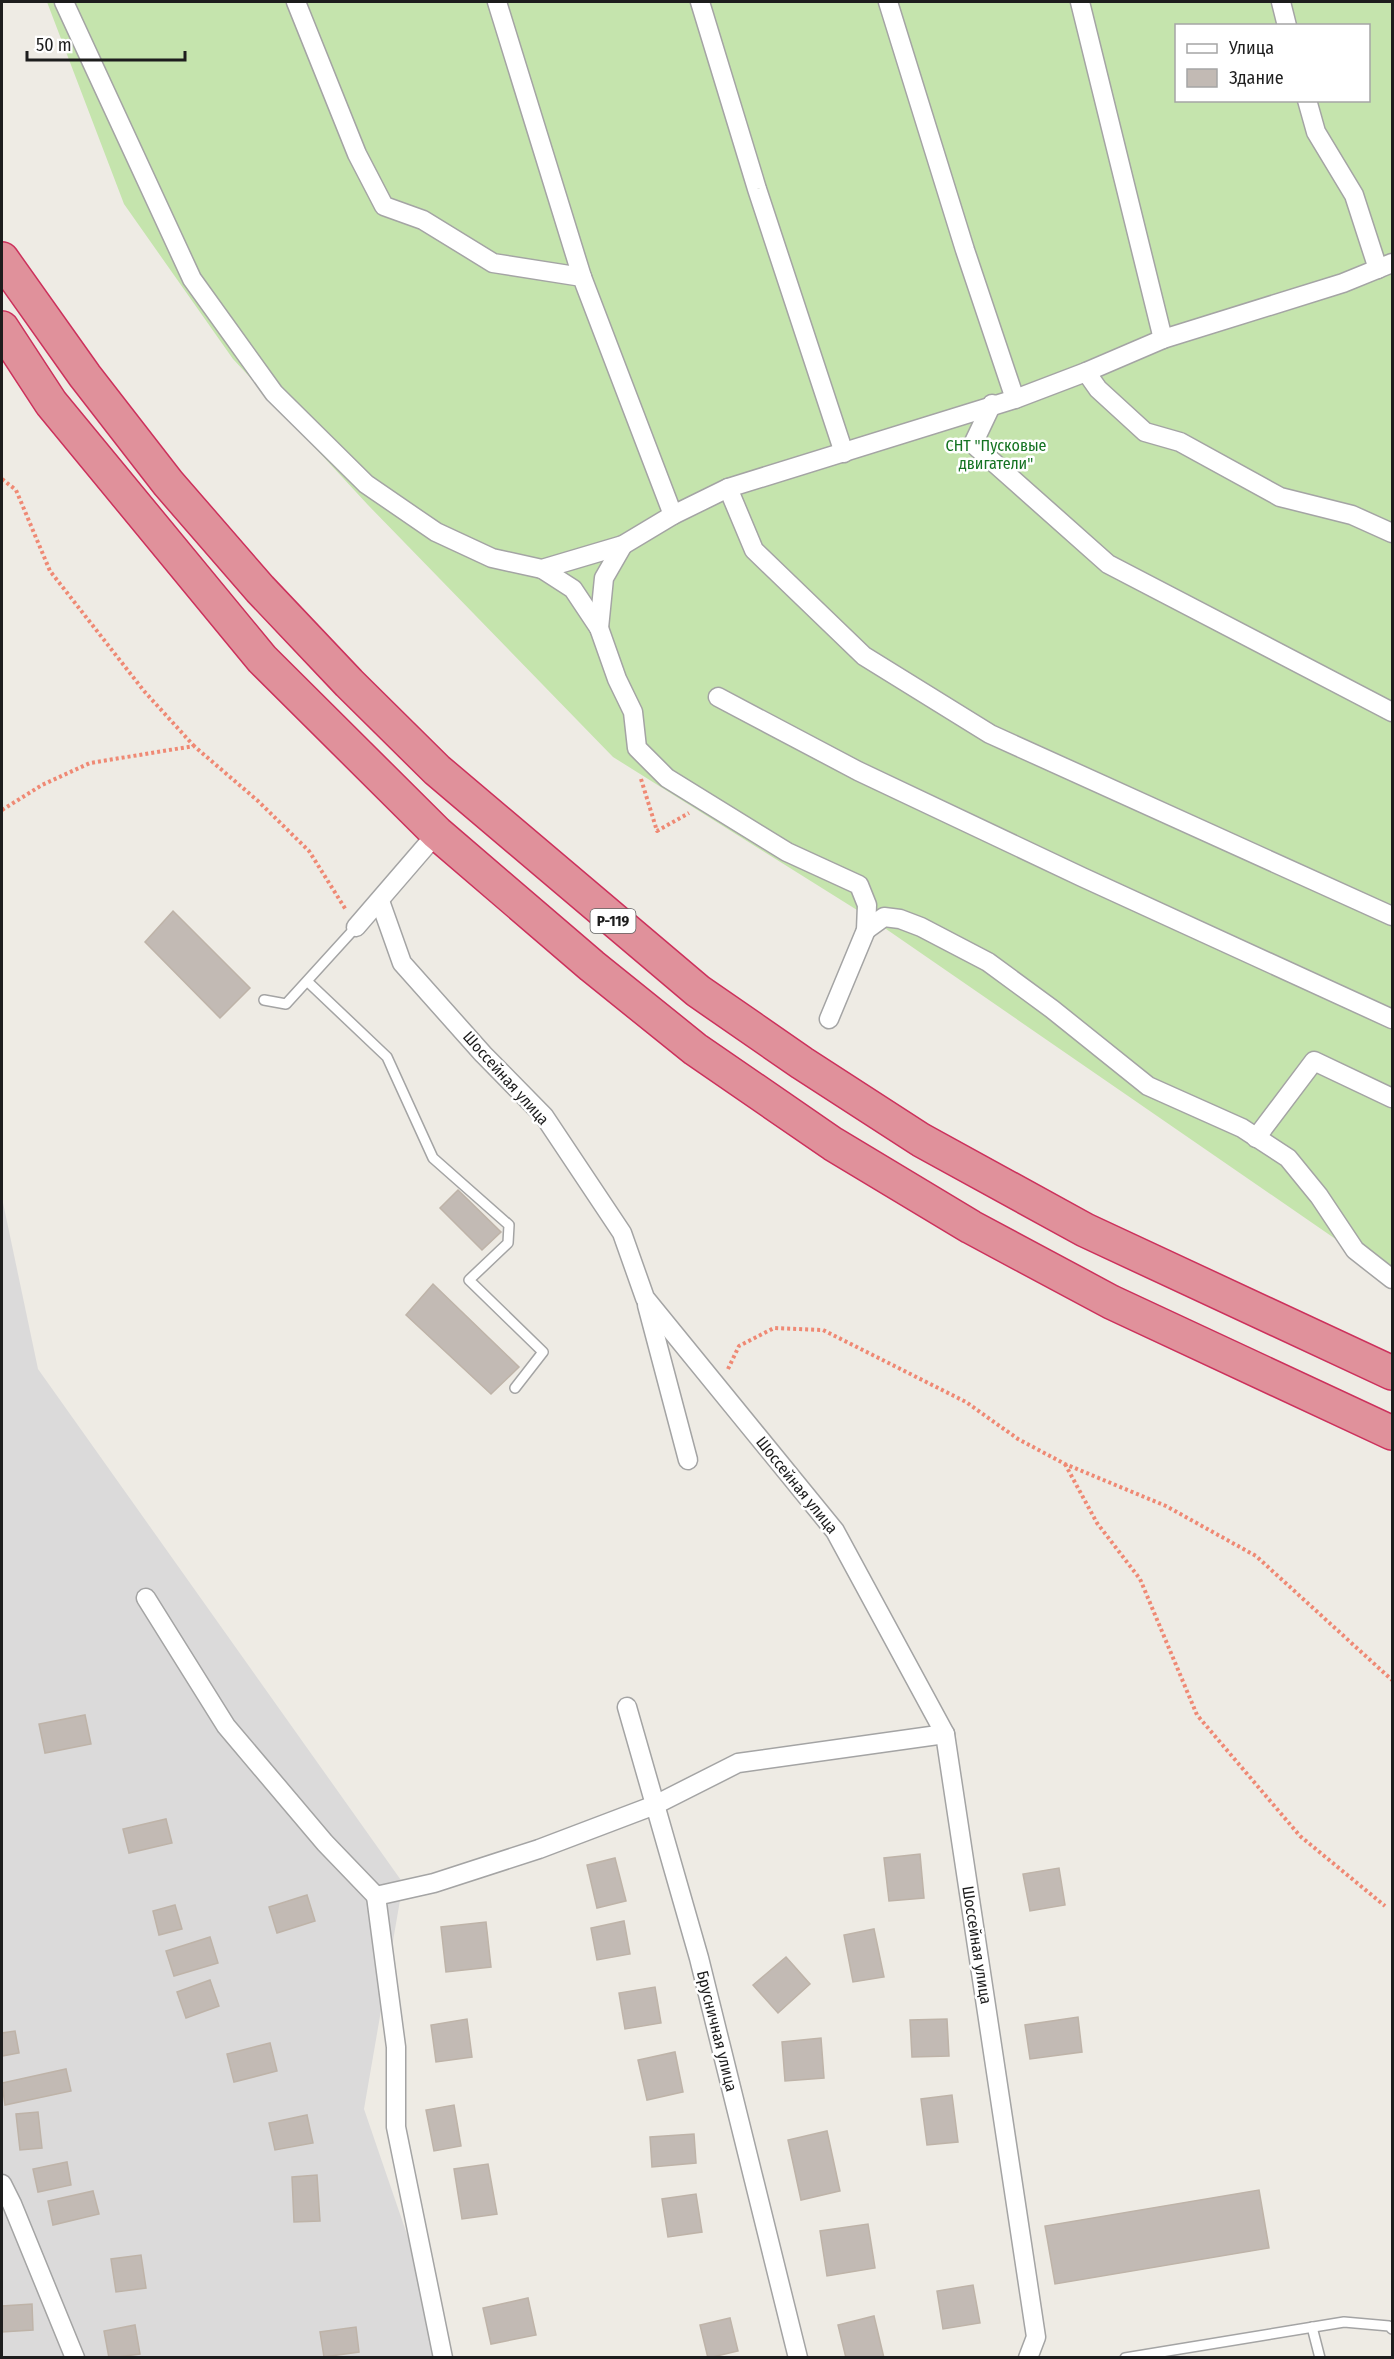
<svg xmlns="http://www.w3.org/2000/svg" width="1394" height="2359" font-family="'Fira Sans Condensed',sans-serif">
  <rect width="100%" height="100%" fill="#eeebe4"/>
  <polygon fill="#dbdada" points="2,1198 38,1369 403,1883 364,2109 449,2357 2,2357"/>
  <path fill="#c5e4ad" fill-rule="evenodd" d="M47 2H1392V1278L873 920 613 757 368 505 233 359 124 204ZM1176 26H1368V100H1176Z"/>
  <g fill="#c2bab4" stroke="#beb3a8" stroke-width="1.5">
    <polygon points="173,911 250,988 220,1018 145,942"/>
    <polygon points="458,1190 501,1232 482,1250 440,1208"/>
    <polygon points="433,1284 519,1367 491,1394 406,1315"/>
    <polygon points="85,1715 91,1744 45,1753 39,1724"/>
    <polygon points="166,1819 172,1843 129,1853 123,1829"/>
    <polygon points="920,1854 924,1898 889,1901 884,1858"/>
    <polygon points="615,1858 626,1901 597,1908 587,1865"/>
    <polygon points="1059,1868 1065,1905 1030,1911 1023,1874"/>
    <polygon points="307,1895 315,1921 277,1933 269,1907"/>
    <polygon points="175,1905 182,1929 159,1935 153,1911"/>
    <polygon points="624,1921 630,1954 597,1960 591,1928"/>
    <polygon points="486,1922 491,1967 446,1972 441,1927"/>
    <polygon points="874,1929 884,1977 853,1982 844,1935"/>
    <polygon points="210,1937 218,1963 174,1976 166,1951"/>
    <polygon points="786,1957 810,1984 778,2013 753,1985"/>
    <polygon points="210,1980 219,2006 186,2018 177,1992"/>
    <polygon points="655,1987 661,2023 625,2029 619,1993"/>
    <polygon points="1078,2017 1082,2052 1030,2059 1025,2025"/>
    <polygon points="467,2019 472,2057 436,2062 431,2025"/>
    <polygon points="947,2019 949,2056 912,2057 910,2020"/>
    <polygon points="15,2031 19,2053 2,2056 2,2033"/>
    <polygon points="821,2038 824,2078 785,2081 782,2042"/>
    <polygon points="270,2043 277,2071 234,2082 227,2054"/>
    <polygon points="675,2052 683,2092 647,2100 638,2060"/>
    <polygon points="66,2069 71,2091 5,2105 2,2083"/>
    <polygon points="952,2095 958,2142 927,2145 921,2099"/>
    <polygon points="454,2105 461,2146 434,2151 426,2110"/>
    <polygon points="38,2112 42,2148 20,2150 16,2114"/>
    <polygon points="307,2115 313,2143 275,2150 269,2123"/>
    <polygon points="827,2131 840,2191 801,2200 788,2140"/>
    <polygon points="694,2134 696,2163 652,2167 650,2137"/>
    <polygon points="67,2162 71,2185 38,2192 33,2169"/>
    <polygon points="488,2164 497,2214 462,2219 454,2169"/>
    <polygon points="317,2175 320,2221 294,2222 292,2177"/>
    <polygon points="1259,2190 1269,2248 1055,2284 1045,2226"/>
    <polygon points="93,2191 99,2214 53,2225 48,2201"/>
    <polygon points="696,2194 702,2232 668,2237 662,2199"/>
    <polygon points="868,2224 875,2268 827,2276 820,2231"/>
    <polygon points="141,2255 146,2288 116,2292 111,2259"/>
    <polygon points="973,2285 980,2323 943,2329 937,2291"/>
    <polygon points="528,2298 536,2335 491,2344 483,2308"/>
    <polygon points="32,2304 33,2330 2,2332 2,2306"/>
    <polygon points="874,2316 884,2358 846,2358 838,2325"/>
    <polygon points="730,2318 738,2351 708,2358 700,2325"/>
    <polygon points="135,2325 140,2354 109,2358 104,2331"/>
    <polygon points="356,2327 359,2352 324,2357 320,2332"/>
  </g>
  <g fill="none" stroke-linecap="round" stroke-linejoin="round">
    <defs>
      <g id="lane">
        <polyline points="308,982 387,1057 433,1158 509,1225 508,1243 469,1280 543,1352 515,1388"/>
        <polyline points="264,1000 286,1004 356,927"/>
        <polyline points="1312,2327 1320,2358"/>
        <polyline points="1125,2358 1344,2322 1389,2326 1392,2329"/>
      </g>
      <g id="street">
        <polyline points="64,2 192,279 274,393 366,484 436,532 492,558 542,569 623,545 673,515 582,277 493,263 423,220 384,206 357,154 296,2"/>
        <polyline points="497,2 582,277"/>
        <polyline points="700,2 757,189 844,453"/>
        <polyline points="888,2 965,250 1015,399"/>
        <polyline points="1080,2 1163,339"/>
        <polyline points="1281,2 1287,26"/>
        <polyline points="1307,100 1316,132 1354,195 1378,269"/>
        <polyline points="1086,372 1098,389 1145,432 1180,442 1280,497 1352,515 1392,533"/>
        <polyline points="992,404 973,444 1108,564 1392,712"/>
        <polyline points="728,488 754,550 864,656 990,734 1392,916"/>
        <polyline points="673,515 728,488 1015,399 1086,372 1163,339 1343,283 1392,263"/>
        <polyline points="542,569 573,589 599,628 617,679 633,712 637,748 667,778 787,852 859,885 867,905 866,930 829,1019"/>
        <polyline points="599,628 604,578 623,545"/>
        <polyline points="718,697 858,771 1082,877 1392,1019"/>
        <polyline points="380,901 402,963 483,1054 544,1116 622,1233 645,1298 835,1531 945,1734 1036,2337 1028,2358"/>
        <polyline points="356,927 437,833"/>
        <polyline points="866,930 884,917 900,919 921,927 988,962 1052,1009 1148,1086 1242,1128 1288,1158 1319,1196 1355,1250 1392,1279"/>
        <polyline points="1256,1138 1314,1061 1392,1098"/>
        <polyline points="647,1305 688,1460"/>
        <polyline points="146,1598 226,1726 325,1843 376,1896"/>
        <polyline points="627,1707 699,1958 798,2358"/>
        <polyline points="2,2184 12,2204 75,2358"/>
        <polyline points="443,2358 396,2127 396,2047 376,1896 434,1883 539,1849 655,1805 738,1763 945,1734"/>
      </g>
      <g id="highway">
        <polyline points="2,259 85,376 168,483 260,589 349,683 437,770 698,991 802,1063 921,1140 1085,1230 1392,1373"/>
        <polyline points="2,328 51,403 262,659 437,833 592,966 695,1049 833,1144 971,1227 1111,1302 1392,1433"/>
      </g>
    </defs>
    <use href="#lane" stroke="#a4a4a4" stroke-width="12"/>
    <use href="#street" stroke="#a4a4a4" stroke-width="21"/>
    <use href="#highway" stroke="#cc315c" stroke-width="36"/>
    <g stroke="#ef8974" stroke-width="4" stroke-dasharray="3 3" stroke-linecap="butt">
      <polyline points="2,479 16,490 50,571 144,691 194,746"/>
      <polyline points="641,779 657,831 689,813"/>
      <polyline points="2,810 42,785 90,763 194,746 258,801 309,851 346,910"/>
      <polyline points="728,1369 739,1346 774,1328 823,1330 966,1402 1018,1439 1065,1464 1166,1506 1256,1556 1392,1680"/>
      <polyline points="1065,1464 1097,1523 1140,1579 1197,1715 1300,1836 1385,1906"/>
    </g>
    <use href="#lane" stroke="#fff" stroke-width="9"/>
    <use href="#street" stroke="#fff" stroke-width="18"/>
    <use href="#highway" stroke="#e0919b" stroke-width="33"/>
  </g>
  <g text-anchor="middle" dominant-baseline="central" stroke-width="5" stroke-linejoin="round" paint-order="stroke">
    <rect fill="#fff" stroke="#616161" stroke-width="1.5" x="590.5" y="909" width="45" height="24" rx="4.5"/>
    <g font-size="15" font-weight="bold" fill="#1d1d1d">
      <text x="613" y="921">Р-119</text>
    </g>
    <g font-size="16" fill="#147322" stroke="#fff">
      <text x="996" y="445">СНТ "Пусковые<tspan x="996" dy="18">двигатели"</tspan></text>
    </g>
    <g font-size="16" fill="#1d1d1d" stroke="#fff">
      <text transform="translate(506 1078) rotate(48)">Шоссейная улица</text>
      <text transform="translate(797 1485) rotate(51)">Шоссейная улица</text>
      <text transform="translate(977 1945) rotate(81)">Шоссейная улица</text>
      <text transform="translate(717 2031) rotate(76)">Брусничная улица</text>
    </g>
  </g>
  <rect width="1394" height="2359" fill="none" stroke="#1d1d1d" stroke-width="6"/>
  <rect x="1175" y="24" width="195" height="78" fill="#ffffff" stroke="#a5a5a5" stroke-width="1.5"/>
  <rect x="1187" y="44" width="30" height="9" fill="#ffffff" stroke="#a5a5a5" stroke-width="1.5"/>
  <text x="1229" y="54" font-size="18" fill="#1d1d1d">Улица</text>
  <rect x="1187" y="69" width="30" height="18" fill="#c2bab4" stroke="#a5a5a5" stroke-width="1.5"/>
  <text x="1229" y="84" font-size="18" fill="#1d1d1d">Здание</text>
  <path d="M27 51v9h158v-9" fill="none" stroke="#1d1d1d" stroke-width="3"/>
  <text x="36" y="51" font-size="18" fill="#1d1d1d" stroke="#ffffff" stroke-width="4.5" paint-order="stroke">50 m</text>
</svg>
